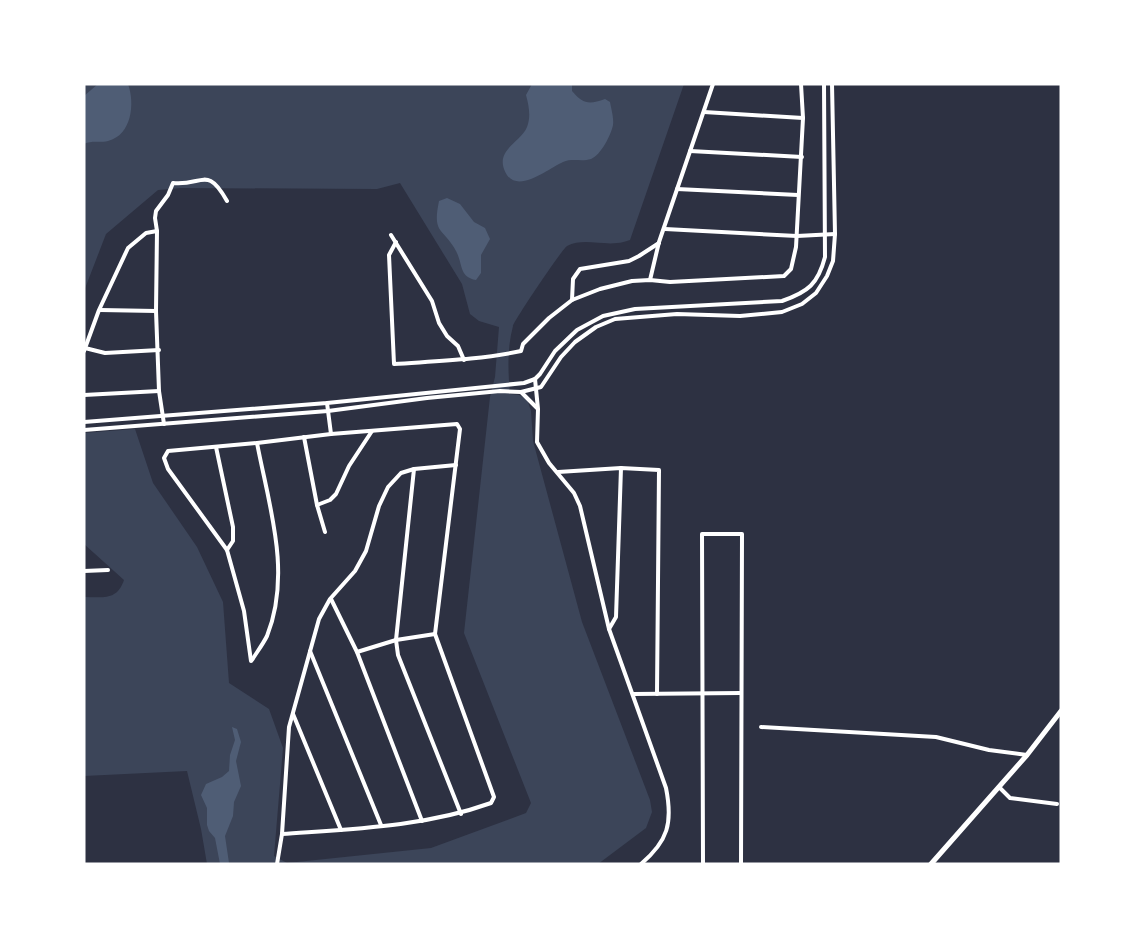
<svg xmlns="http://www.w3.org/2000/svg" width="1145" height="948" font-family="'IBM Plex Serif',serif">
  <rect width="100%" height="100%" fill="#2d3142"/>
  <path fill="#3c4559" d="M84 84H684L630 240C626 241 621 243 617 243 601 245 582 238 567 246 562 249 514 321 513 326 507 348 508 372 510 394L519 395 527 399 531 411 533 441 582 622 650 800 652 812 646 828 598 864H207L201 829 187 771 84 776V597C103 597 117 601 124 580L84 544V433L135 429 153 483 197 547 223 602 229 683 269 709 283 748 274 856 287 863 431 848 526 813 531 803 464 633 490 397 495 377 499 327 479 321 470 314 462 284 400 183 377 189 181 188 158 190 106 234 84 291Z"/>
  <g fill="#4f5d75">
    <path d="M98 84H128C135 103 132 135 108 141 99 143 92 140 84 144V96Z"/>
    <path d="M532 84H572V91C583 104 589 105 605 99L610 102C611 108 614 118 613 125 611 135 601 155 591 159 582 162 572 158 563 162 549 168 514 198 504 169 497 149 521 142 527 127 531 117 529 106 526 95Z"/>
    <path d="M447 198 460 204 474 222 485 228 490 239 481 255V273L476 280C459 277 463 264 456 251 443 227 432 235 439 201Z"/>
    <polygon points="232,727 237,729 241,742 236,761 241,786 234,802 233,816 225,836 229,863 220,864 215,838 209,831 207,825 207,808 201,795 206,784 222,777 229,771 230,755 235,740"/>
  </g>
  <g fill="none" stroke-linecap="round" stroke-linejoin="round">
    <g stroke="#fff" stroke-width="4">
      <polyline points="704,112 803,118"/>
      <polyline points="690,151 802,157"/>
      <polyline points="677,189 798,195"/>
      <polyline points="665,229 797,236 835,234"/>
      <polyline points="391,235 432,301 439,323 447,336 458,346 464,360"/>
      <path d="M396 242 389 255 394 364C437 361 480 360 521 351L523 344 549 318 572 300 600 289 632 281 650 280 670 282 784 276 791 269 796 247 803 118 801 84"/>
      <polyline points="650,280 659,242 713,84"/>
      <polyline points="572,300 573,279 580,269 629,261 639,256 659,243"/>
      <polyline points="100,310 156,311"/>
      <polyline points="85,348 105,353 159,350"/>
      <polyline points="84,351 99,310 128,248 146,233 157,231"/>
      <path d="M535 379 538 409 537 442 549 463 574 493 580 506 609 629 666 788C673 823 668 841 641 864"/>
      <polyline points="521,392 537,408"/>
      <polyline points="84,395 159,391"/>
      <polyline points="327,403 331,434"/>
      <path d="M84 422 327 403 524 383 535 379 540 374 555 351 577 330 603 316 635 309 782 301C808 292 818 284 825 257L824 84"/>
      <path d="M164 424 159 391 156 311 157 231 155 218 156 211 168 195 173 183C203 186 207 165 227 201"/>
      <polyline points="84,430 328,411 427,398 500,391 521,392 541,387 561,357 575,342 596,327 615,319 677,314 740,316 782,312 802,304 816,293 827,276 833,261 835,234 832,84"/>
      <polyline points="304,437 317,505 325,532"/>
      <polyline points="216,447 233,527 233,541 227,550"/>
      <polyline points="414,469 396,640 398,655 461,814"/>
      <polyline points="558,472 621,468 659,470 657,694"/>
      <polyline points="317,505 330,500 336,494 349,466 372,431"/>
      <polyline points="84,571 108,570"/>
      <polyline points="331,599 357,652 422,821"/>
      <polyline points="609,629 616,617 621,468"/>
      <polyline points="310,651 381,825"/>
      <polyline points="357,652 396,640 435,634"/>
      <path d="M252 660C257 652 263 644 267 636 292 573 269 506 257 443"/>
      <path d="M251 661 244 611 227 550 168 469 164 458 168 451 257 443 331 434 457 424 460 429 435 634 494 797 491 803C424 827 352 829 282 834"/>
      <polyline points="633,694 741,693"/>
      <polyline points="293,714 341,830"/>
      <polyline points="761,727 936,737 989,750 1027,755"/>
      <polyline points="999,787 1010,798 1057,804"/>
      <polyline points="277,864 282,834 289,727 319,619 330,599 355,571 366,551 379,506 388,487 401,473 414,469 456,465"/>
      <polyline points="703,864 702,534 742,534 741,864"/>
    </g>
    <polyline stroke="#fff" stroke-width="5" points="931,864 1027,755 1061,711"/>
  </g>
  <rect width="1145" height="948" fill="none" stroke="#ffffff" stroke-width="171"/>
</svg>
